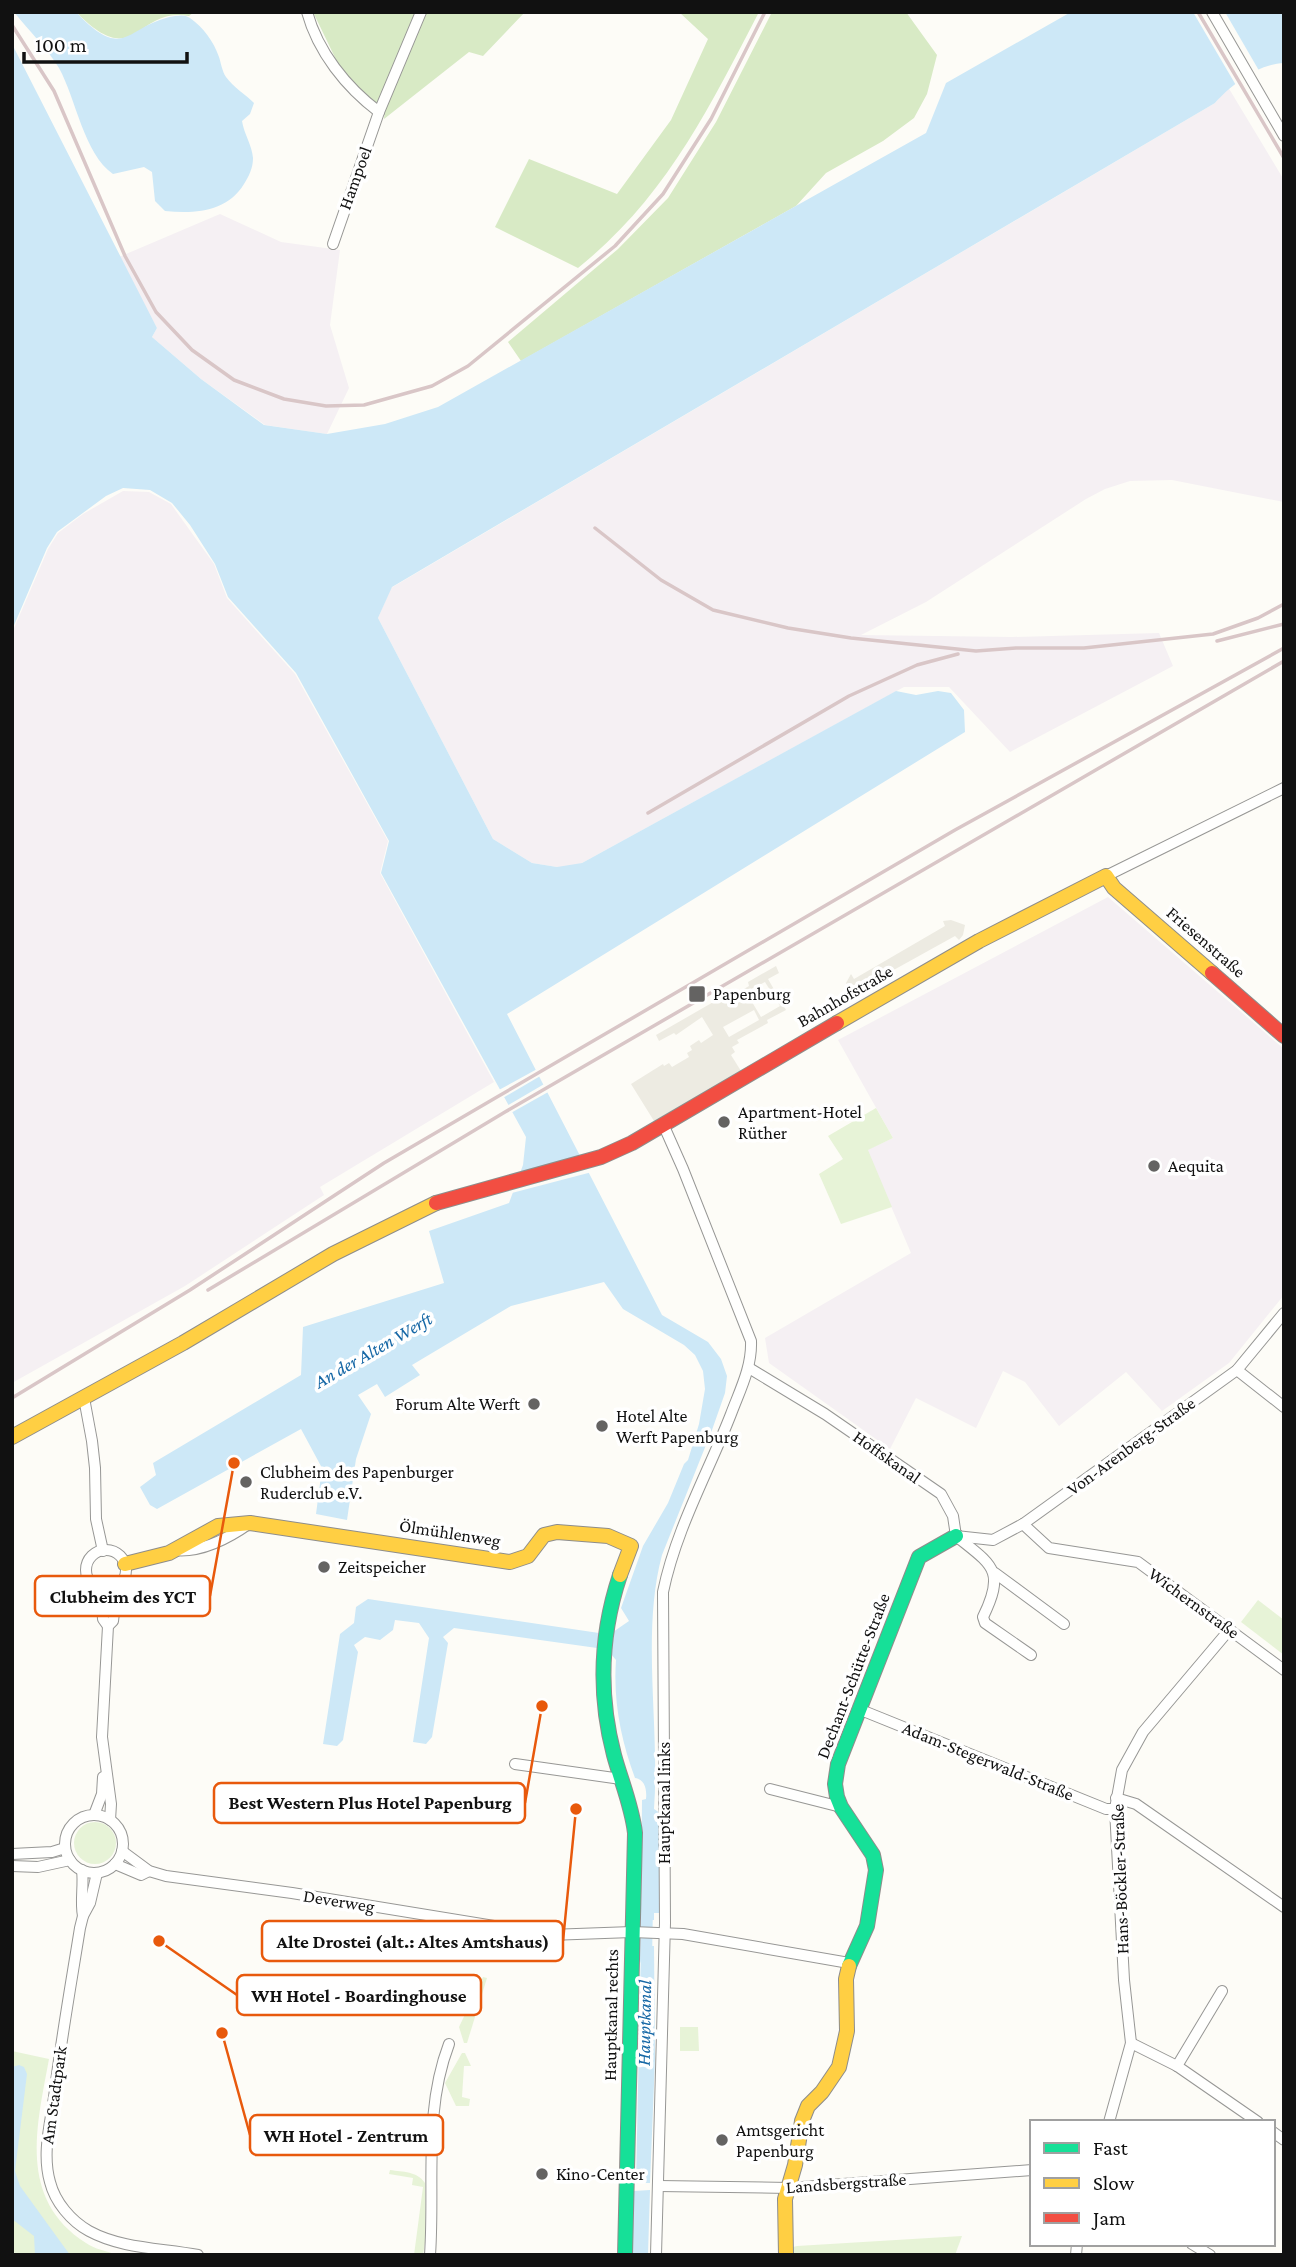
<svg xmlns="http://www.w3.org/2000/svg" width="1296" height="2267" font-family="'Crimson Pro',serif">
  <rect width="100%" height="100%" fill="#fdfcf7"/>
  <g fill="#f5f0f3">
    <polygon points="1228,87 1284,180 1284,502 1172,480 1130,481 1105,489 1086,499 926,602 861,635 1012,637 1159,633 1173,666 1010,752 949,687 904,687 582,863 570,867 557,867 532,863 493,839 378,618 391,588 1215,103"/>
    <polygon points="220,214 281,242 340,250 330,325 349,388 327,434 265,425 201,379 152,337 157,328 119,257"/>
    <polygon points="123,491 149,492 171,504 214,564 227,598 295,674 388,841 380,873 494,1082 320,1187 324,1195 185,1286 12,1383 12,633 48,549 58,533 83,514"/>
    <polygon points="1108,897 1284,1049 1284,1295 1229,1363 1162,1411 1126,1372 1059,1426 1025,1382 1003,1371 976,1428 916,1398 890,1449 769,1363 765,1338 911,1253 867,1150 893,1138 838,1040"/>
  </g>
  <g fill="#e7f3d7">
    <polygon points="876,1108 893,1138 868,1150 892,1207 841,1224 819,1174 843,1159 828,1136"/>
    <polygon points="1258,1600 1284,1620 1284,1655 1241,1622"/>
    <circle cx="95" cy="1843" r="21"/>
    <polygon points="483,1977 487,1978 467,2043 464,2043 459,2027"/>
    <polygon points="680,2027 698,2027 699,2051 680,2051"/>
    <path d="M12 2051 49 2059C37 2125 17 2199 86 2243 94 2249 107 2251 117 2255H12Z"/>
    <polygon points="462,2053 465,2053 471,2066 464,2066 462,2097 470,2099 469,2106 456,2106 445,2083"/>
    <path d="M390 2170C403 2172 417 2171 425 2183L426 2236 423 2255H414L423 2187 412 2185 413 2178 389 2174Z"/>
    <polygon points="962,2236 955,2255 790,2255 789,2248 797,2246"/>
  </g>
  <g fill="#d8eac5">
    <path d="M76 12H194L189 16C135 6 137 74 76 12Z"/>
    <polygon points="313,12 525,12 483,56 469,52 384,119 385,109 362,93 342,72"/>
    <path d="M679 12H759C708 110 666 197 578 268L495 227 529 159 617 194 671 120 708 39Z"/>
    <polygon points="772,12 906,12 937,55 927,94 914,118 883,141 826,173 796,206 521,361 508,342 618,249 668,198 716,122"/>
  </g>
  <g fill="#edebe2" fill-rule="evenodd">
    <polygon points="951,920 965,925 963,935 959,940 955,936 890,972 862,989 865,994 856,996 847,992 846,983 851,974 854,979 945,926 943,921"/>
    <path d="M776 966 779 973 768 979 786 1010 767 1020 768 1023 737 1040 739 1043 732 1047 735 1052 731 1055 741 1071 654 1121 631 1084 663 1064 664 1066 669 1063 672 1067 689 1057 687 1053 692 1050 690 1046 699 1040 701 1043 713 1035 702 1017 676 1035 674 1033 659 1041 656 1035 729 993 732 996 749 986 748 982ZM765 982 780 1006 761 1017 746 992ZM754 1010 759 1020 729 1037 723 1027Z"/>
  </g>
  <g fill="#cde8f7">
    <path d="M14 12H76C126 65 126 24 175 16 181 15 186 15 190 18 203 27 214 42 219 57 221 63 222 71 226 77 233 87 245 94 254 103L250 114 242 121C244 134 252 145 253 158 253 168 249 176 244 184 227 212 195 214 165 211L155 201 152 172 144 167 113 174C84 154 76 99 59 68 47 48 29 31 14 12Z"/>
    <path d="M1071 12H1284V63C1258 64 1231 85 1215 103L392 587 378 618 493 839 532 863 557 867 582 863 896 691 916 695 938 691 951 693 964 710 965 732 507 1014 662 1315 708 1342 721 1359 727 1376 725 1393 712 1430 662 1555C641 1633 660 1727 654 1809L660 1813 659 1913H654V1920H641L642 1800 646 1799C647 1790 645 1779 635 1778 621 1740 613 1701 616 1660L611 1654 613 1632 629 1621 621 1608 643 1546 668 1503 684 1464 688 1460 699 1424 705 1389 703 1371 695 1355 684 1345 623 1309 604 1282 511 1306 412 1365 420 1375 385 1397 377 1384 358 1395 371 1414 356 1459 347 1520 316 1514 322 1468 301 1429 157 1509 150 1505 140 1487 156 1475 153 1463 301 1375 303 1327 444 1283 429 1231 509 1203 523 1165 526 1137 381 873 389 841 296 673 228 597 215 564 190 525 172 503 150 490 123 488 106 496 57 532 47 548 12 630V44L157 328 152 337 201 379 264 425 327 434 385 424 438 407 926 133 946 83Z"/>
    <polygon points="368,1599 599,1633 597,1648 454,1628 443,1637 448,1643 432,1737 426,1744 413,1742 429,1638 419,1623 395,1620 393,1630 380,1640 365,1637 354,1645 358,1652 343,1740 337,1746 323,1744 340,1634 354,1623 356,1607"/>
    <polygon points="641,1946 654,1946 655,2059 650,2183 636,2183"/>
    <polygon points="19,2065 24,2067 27,2074 15,2171 20,2186 70,2255 35,2255 34,2236 12,2219 12,2067"/>
    <polygon points="650,2190 648,2255 632,2255 634,2191"/>
  </g>
  <g fill="#fdfcf7">
    <polygon points="1193,12 1225,12 1261,74 1237,87"/>
    <polygon points="539,1068 542,1075 501,1099 497,1091"/>
    <polygon points="546,1083 550,1091 509,1114 505,1107"/>
    <polygon points="583,1155 592,1172 508,1194 517,1173"/>
  </g>
  <g fill="none" stroke-linecap="round" stroke-linejoin="round">
    <polyline stroke="#cde8f7" stroke-width="12" points="646,1960 647,1905"/>
    <defs>
      <g id="street">
        <path d="M307 12C318 52 346 87 379 112"/>
        <polyline points="1212,12 1284,136"/>
        <polyline points="333,244 379,112 421,12"/>
        <polyline points="1106,876 1284,788"/>
        <path d="M749 1368 825 1414 941 1494 953 1516 956 1536C992 1565 1006 1570 983 1617L985 1623 1031 1655"/>
        <polyline points="1237,1370 1284,1407"/>
        <polyline points="84,1398 92,1441 95,1468 96,1519 103,1551"/>
        <polyline points="1023,1524 1049,1548 1138,1562 1284,1670"/>
        <polyline points="956,1536 993,1540 1023,1524 1237,1370 1284,1313"/>
        <circle cx="106" cy="1570" r="20"/>
        <path d="M174 1550C200 1553 229 1538 250 1523"/>
        <polyline points="995,1573 1064,1624"/>
        <polyline points="101,1590 103,1619 108,1626"/>
        <polyline points="861,1710 1106,1809 1115,1809"/>
        <polyline points="515,1764 621,1779"/>
        <polyline points="770,1789 841,1807"/>
        <polyline points="1116,1798 1136,1804 1284,1907"/>
        <polyline points="94,1815 102,1794 103,1777"/>
        <circle cx="94" cy="1844" r="29"/>
        <polyline points="110,1820 111,1804 102,1737 108,1626 113,1621 117,1587"/>
        <polyline points="122,1851 149,1871 166,1876 292,1893 549,1935 632,1932 683,1934 849,1963"/>
        <polyline points="12,1854 52,1852 65,1848"/>
        <polyline points="115,1864 141,1875 149,1871"/>
        <polyline points="12,1866 38,1867 70,1860"/>
        <path d="M82 1870C84 1886 80 1901 83 1916"/>
        <path d="M97 1873 90 1903 83 1916 80 1928C71 1984 61 2040 54 2097 50 2125 42 2154 50 2182 55 2202 71 2221 89 2231 122 2249 162 2248 198 2255"/>
        <polyline points="1131,2043 1177,2066 1258,2122"/>
        <polyline points="1177,2066 1222,1991"/>
        <polyline points="1109,2122 1131,2043 1124,1980 1115,1809 1122,1770 1143,1732 1230,1629"/>
        <polyline points="1273,2132 1284,2140"/>
        <polyline points="659,2186 789,2188 1032,2170"/>
        <polyline points="1192,2244 1210,2255"/>
        <path d="M430 2255C435 2184 423 2112 449 2044"/>
        <path d="M656 2255 665 1923 663 1592C676 1529 708 1473 731 1414 740 1390 752 1367 751 1341L683 1169 663 1124"/>
        <polyline points="1076,2255 1077,2244"/>
      </g>
      <g id="fast">
        <path d="M620 1575C600 1635 598 1694 614 1755 621 1781 632 1806 635 1833L625 2255"/>
        <polyline points="849,1966 867,1926 876,1870 873,1855 841,1807 837,1797 835,1784 838,1764 919,1557 956,1536"/>
      </g>
      <g id="slow">
        <polyline points="837,1023 979,941 1106,876 1114,888 1212,973"/>
        <polyline points="12,1437 183,1343 333,1254 436,1203"/>
        <polyline points="125,1564 169,1553 218,1526 250,1523 510,1562 528,1556 544,1535 557,1532 608,1536 631,1546 620,1575"/>
        <polyline points="786,2255 785,2199 795,2165 802,2121 808,2106 822,2092 839,2067 847,2031 846,1979 849,1966"/>
      </g>
      <g id="jam">
        <polyline points="1212,973 1284,1036"/>
        <polyline points="436,1203 601,1157 632,1143 837,1023"/>
      </g>
    </defs>
    <use href="#street" stroke="#979795" stroke-width="12"/>
    <use href="#fast" stroke="#8e8d8b" stroke-width="16"/>
    <use href="#slow" stroke="#8e8d8b" stroke-width="16"/>
    <use href="#jam" stroke="#8e8d8b" stroke-width="16"/>
    <use href="#street" stroke="#fffffe" stroke-width="10"/>
    <use href="#fast" stroke="#16e098" stroke-width="14"/>
    <use href="#slow" stroke="#ffcf43" stroke-width="14"/>
    <use href="#jam" stroke="#f24e42" stroke-width="14"/>
    <g stroke="#d9c6c7" stroke-width="3.5">
      <polyline points="1198,12 1284,158"/>
      <polyline points="12,25 54,91 125,256 156,312 192,350 234,380 284,399 326,406 364,405 432,386 468,366 615,246 663,194 711,119 765,12"/>
      <polyline points="595,528 661,580 713,610 788,628 851,638 976,651 1016,648 1084,648 1213,634 1258,618 1284,604"/>
      <polyline points="1217,641 1284,624"/>
      <polyline points="648,813 849,696 917,665 958,654"/>
      <polyline points="208,1290 505,1112 1284,661"/>
      <polyline points="12,1398 190,1290 384,1163 497,1097 955,830 1284,648"/>
    </g>
  </g>
  <g fill="#646362" stroke="#fff" stroke-width="2.5">
    <rect x="688" y="985" width="18" height="18" rx="3.5"/>
    <circle cx="724" cy="1122" r="7"/>
    <circle cx="1154" cy="1166" r="7"/>
    <circle cx="534" cy="1404" r="7"/>
    <circle cx="602" cy="1426" r="7"/>
    <circle cx="246" cy="1482" r="7"/>
    <circle cx="324" cy="1567" r="7"/>
    <circle cx="722" cy="2140" r="7"/>
    <circle cx="542" cy="2174" r="7"/>
  </g>
  <g text-anchor="middle" dominant-baseline="central" stroke-width="7" stroke-linejoin="round" paint-order="stroke">
    <g font-size="18" fill="#111" stroke="#fff">
      <text transform="translate(355 178) rotate(-70)">Hampoel</text>
      <text transform="translate(1206 942) rotate(41)">Friesenstraße</text>
      <text transform="translate(845 996) rotate(-30)">Bahnhofstraße</text>
      <text transform="translate(1131 1446) rotate(-36)">Von-Arenberg-Straße</text>
      <text transform="translate(887 1457) rotate(35)">Hoffskanal</text>
      <text transform="translate(450 1533) rotate(9)">Ölmühlenweg</text>
      <text transform="translate(1194 1603) rotate(36)">Wichernstraße</text>
      <text transform="translate(853 1676) rotate(-69)">Dechant-Schütte-Straße</text>
      <text transform="translate(988 1761) rotate(22)">Adam-Stegerwald-Straße</text>
      <text transform="translate(664 1803) rotate(-90)">Hauptkanal links</text>
      <text transform="translate(1120 1879) rotate(-92)">Hans-Böckler-Straße</text>
      <text transform="translate(339 1901) rotate(9)">Deverweg</text>
      <text transform="translate(611 2015) rotate(-89)">Hauptkanal rechts</text>
      <text transform="translate(54 2095) rotate(-82)">Am Stadtpark</text>
      <text transform="translate(846 2183) rotate(-4)">Landsbergstraße</text>
    </g>
    <g font-size="18" fill="#111" stroke="#fff" text-anchor="start">
      <text x="713" y="994">Papenburg</text>
      <text x="738" y="1112">Apartment-Hotel<tspan x="738" dy="21">Rüther</tspan></text>
      <text x="1168" y="1166">Aequita</text>
      <text x="520" y="1404" text-anchor="end">Forum Alte Werft</text>
      <text x="616" y="1416">Hotel Alte<tspan x="616" dy="21">Werft Papenburg</tspan></text>
      <text x="260" y="1472">Clubheim des Papenburger<tspan x="260" dy="21">Ruderclub e.V.</tspan></text>
      <text x="338" y="1567">Zeitspeicher</text>
      <text x="736" y="2130">Amtsgericht<tspan x="736" dy="21">Papenburg</tspan></text>
      <text x="556" y="2174">Kino-Center</text>
    </g>
    <g font-size="19" font-style="italic" fill="#1768a6" stroke="#fff">
      <text transform="translate(373 1350) rotate(-30)">An der Alten Werft</text>
      <text transform="translate(644 2023) rotate(-89)">Hauptkanal</text>
    </g>
  </g>
  <path fill="none" stroke="#e8590c" stroke-width="2.5" d="M234 1463L210 1596M542 1706L525 1803M576 1809L563 1941M159 1941L237 1995M222 2033L250 2135"/>
  <g fill="#e8590c" stroke="#fff" stroke-width="2.5">
    <circle cx="234" cy="1463" r="7"/>
    <circle cx="542" cy="1706" r="7"/>
    <circle cx="576" cy="1809" r="7"/>
    <circle cx="159" cy="1941" r="7"/>
    <circle cx="222" cy="2033" r="7"/>
  </g>
  <g fill="#fff" stroke="#e8590c" stroke-width="2.5">
    <rect x="35" y="1576" width="175" height="40" rx="7"/>
    <rect x="214" y="1783" width="311" height="40" rx="7"/>
    <rect x="262" y="1921" width="301" height="40" rx="7"/>
    <rect x="237" y="1975" width="244" height="40" rx="7"/>
    <rect x="250" y="2115" width="193" height="40" rx="7"/>
  </g>
  <g font-size="19" text-anchor="middle" font-weight="bold" fill="#111">
    <text x="123" y="1603">Clubheim des YCT</text>
    <text x="370" y="1809">Best Western Plus Hotel Papenburg</text>
    <text x="413" y="1948">Alte Drostei (alt.: Altes Amtshaus)</text>
    <text x="359" y="2002">WH Hotel - Boardinghouse</text>
    <text x="346" y="2142">WH Hotel - Zentrum</text>
  </g>
  <rect width="1296" height="2267" fill="none" stroke="#111111" stroke-width="28"/>
  <rect x="1030" y="2120" width="245" height="126" fill="#ffffff" stroke="#a0a0a0" stroke-width="2"/>
  <rect x="1044" y="2143" width="35" height="10" fill="#16e098" stroke="#a0a0a0" stroke-width="2"/>
  <text x="1093" y="2155" font-size="21" fill="#111111">Fast</text>
  <rect x="1044" y="2178" width="35" height="10" fill="#ffcf43" stroke="#a0a0a0" stroke-width="2"/>
  <text x="1093" y="2190" font-size="21" fill="#111111">Slow</text>
  <rect x="1044" y="2213" width="35" height="10" fill="#f24e42" stroke="#a0a0a0" stroke-width="2"/>
  <text x="1093" y="2225" font-size="21" fill="#111111">Jam</text>
  <path d="M24 52v10h163v-10" fill="none" stroke="#111111" stroke-width="3.5"/>
  <text x="35" y="52" font-size="21" fill="#111111" stroke="#ffffff" stroke-width="5" paint-order="stroke">100 m</text>
</svg>
